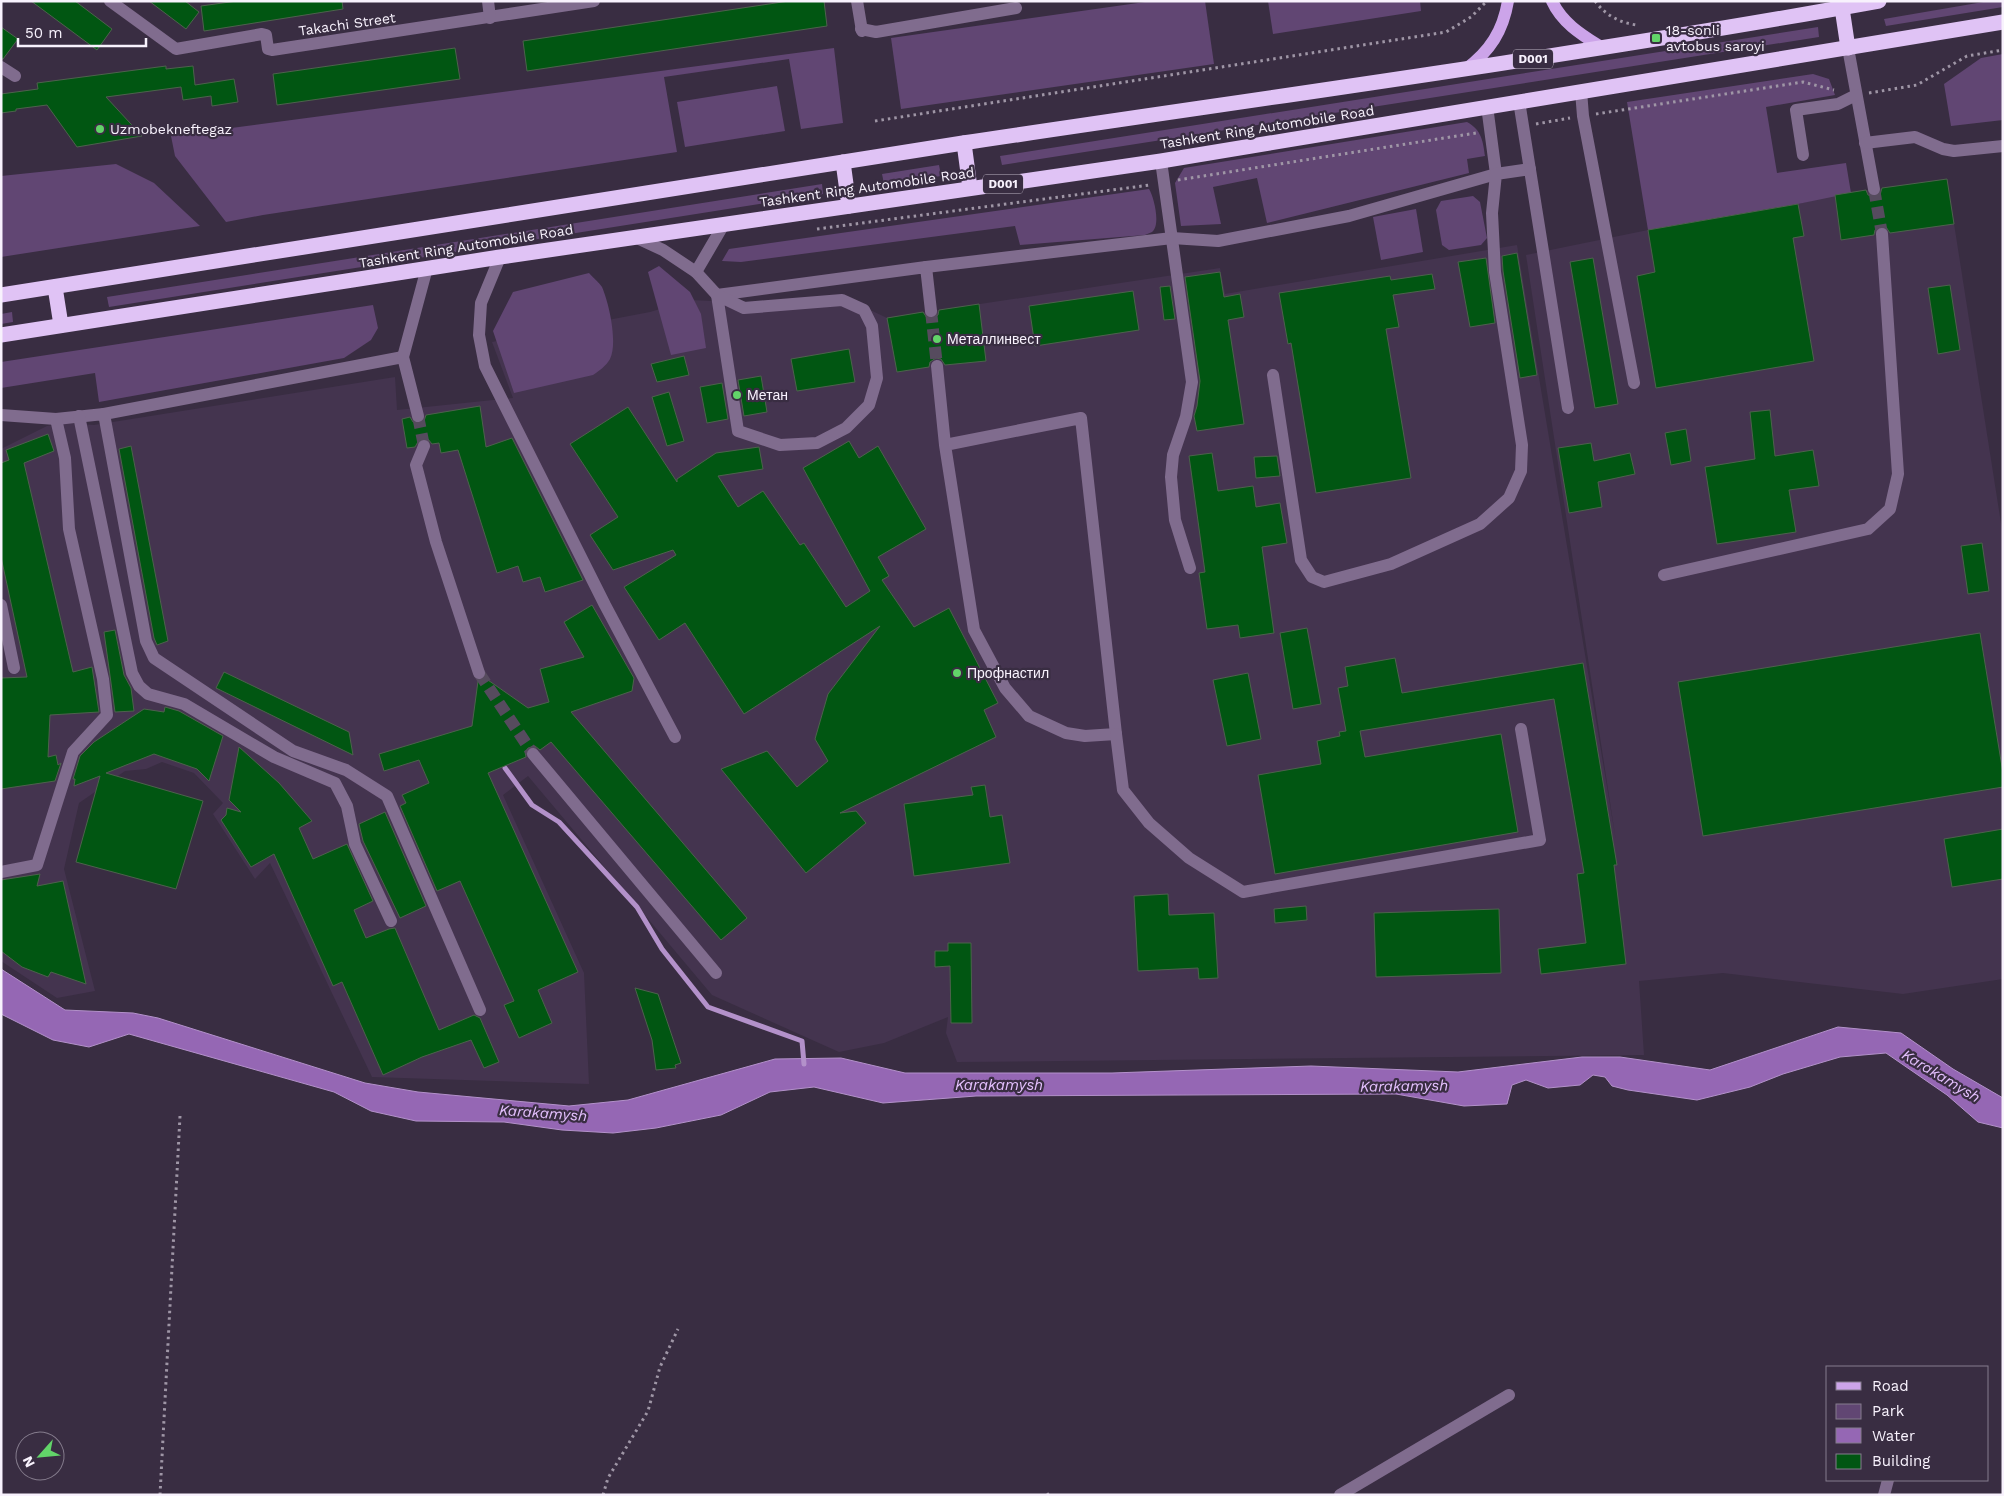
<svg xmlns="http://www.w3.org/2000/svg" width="2004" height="1496" font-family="'Work Sans',sans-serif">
  <rect width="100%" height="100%" fill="#392d42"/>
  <polygon fill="#44344f" points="1947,179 2003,536 2003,979 1903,994 1723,973 1639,981 1644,1055 957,1062 946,1033 948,1017 884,1043 839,1052 712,995 528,776 503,795 584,973 589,1084 372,1077 270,863 255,879 213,814 223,803 194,773 162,762 146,769 125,771 79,803 64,869 95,991 57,998 1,961 1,449 47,426 65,423 94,425 395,377 397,410 513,398 492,342 650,312 690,300 756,303 839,295 887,318 1220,268 1225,294 1517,245 1616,841 1526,255 1648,230 1798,204 1835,195"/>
  <g fill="#614673">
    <polygon points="1152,1 1205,1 1214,64 901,109 891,38"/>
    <polygon points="1268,1 1420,1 1421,11 1273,34"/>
    <polygon points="1989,1 2003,1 2003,7 1886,26 1884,19"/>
    <polygon points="1818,27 1819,37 1002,165 1000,156"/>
    <polygon points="834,48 843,123 801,129 789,59 664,77 677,152 263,215 226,222 175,156 171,136"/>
    <polygon points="2003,54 2003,120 1951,126 1944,84 1981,58"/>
    <polygon points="1813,74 1829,79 1835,95 1766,107 1777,173 1846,163 1851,193 1798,204 1648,230 1627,102"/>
    <polygon points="777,86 785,131 685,147 677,102"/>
    <path d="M1467 122C1482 130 1483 142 1485 156L1467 159 1469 173 1267 223 1257 178 1213 187 1221 224 1181 226 1175 183 1184 168Z"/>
    <polygon points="116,164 154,183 200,226 1,257 1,176"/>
    <polygon points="939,165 941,176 884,184 882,174"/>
    <polygon points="822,184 823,194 109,307 107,297"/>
    <path d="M1149 189C1154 197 1161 225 1152 232 1150 233 1147 234 1145 235L1020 245 1015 226 741 262 722 261 729 249Z"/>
    <polygon points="1473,196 1480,202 1487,238 1481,245 1449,250 1442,245 1436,210 1441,201"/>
    <polygon points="1416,209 1423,252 1381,260 1373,217"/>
    <polygon points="659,266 690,292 701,314 706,348 671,355 648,272"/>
    <path d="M589 273C593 278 599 282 602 287 609 303 618 343 610 359 606 366 599 371 593 375L514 393 493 331 513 292Z"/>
    <polygon points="373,305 378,328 371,340 344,358 99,402 95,373 1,388 1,362"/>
    <polygon points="12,312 13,322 1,324 1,314"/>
  </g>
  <polygon fill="#9567b4" stroke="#b391ca" points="1,969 65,1010 133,1013 158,1018 365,1083 418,1092 569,1106 628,1100 775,1059 841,1058 905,1073 1112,1073 1311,1066 1458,1072 1582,1057 1620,1057 1710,1070 1838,1027 1901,1033 1953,1069 2003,1098 2003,1128 1978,1122 1947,1095 1886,1053 1840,1057 1783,1074 1750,1087 1697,1100 1628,1090 1612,1086 1605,1077 1593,1075 1580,1085 1548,1088 1526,1080 1512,1085 1507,1104 1464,1106 1396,1094 976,1096 883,1103 814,1087 770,1092 721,1115 656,1128 613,1133 562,1130 504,1122 416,1121 371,1111 334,1092 129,1034 89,1047 53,1040 1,1014"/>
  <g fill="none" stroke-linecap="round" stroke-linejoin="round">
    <polyline stroke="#b391ca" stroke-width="5" points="505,768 532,805 559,822 637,907 662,949 708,1007 802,1041 804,1064"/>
  </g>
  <g fill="#015612" stroke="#4d624d">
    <polygon points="31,1 75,1 112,29 97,50"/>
    <polygon points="149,1 185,1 199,12 186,29"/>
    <polygon points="237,1 342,1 343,9 204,31 201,6"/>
    <polygon points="789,1 824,1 827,26 527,71 523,41"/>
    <polygon points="1,27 18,39 3,59 1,59"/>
    <polygon points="455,48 460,79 277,105 273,74"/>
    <polygon points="166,66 166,69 193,66 195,85 234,79 238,102 212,106 211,96 183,100 181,87 106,97 142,136 77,147 47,105 16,109 16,111 1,113 1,94 38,89 37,83"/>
    <polygon points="1947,179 1954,224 1890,233 1886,227 1881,226 1875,230 1874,235 1841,240 1835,195 1866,190 1868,195 1875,197 1880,195 1882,188"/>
    <polygon points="1798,204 1804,236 1793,238 1814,361 1656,388 1637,276 1655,272 1648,230"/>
    <polygon points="1517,253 1537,375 1520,378 1503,271 1502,256"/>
    <polygon points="1486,258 1495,323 1470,327 1458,262"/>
    <polygon points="1593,258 1618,404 1595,408 1570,262"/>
    <polygon points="1220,272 1224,297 1240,294 1244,317 1228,320 1244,424 1197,431 1194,416 1197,406 1200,381 1185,277"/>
    <polygon points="1432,274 1435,289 1393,295 1399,327 1386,329 1411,478 1316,493 1291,343 1288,344 1279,293 1390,276 1391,280"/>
    <polygon points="1950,285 1960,350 1938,354 1928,288"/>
    <polygon points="1170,286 1175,319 1164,320 1160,287"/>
    <polygon points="1133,291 1139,330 1035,346 1029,306"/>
    <polygon points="979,304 986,361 945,365 941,359 936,358 930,362 929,367 897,372 887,318 923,312 927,318 932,319 938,315 939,310"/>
    <polygon points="849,349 855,382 797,391 791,359"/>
    <polygon points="684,356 689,375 657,382 651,364"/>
    <polygon points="761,376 767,412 744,416 738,380"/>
    <polygon points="722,383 728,419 707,423 700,387"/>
    <polygon points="669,392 684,441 667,446 652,397"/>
    <polygon points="480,406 486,447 512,438 583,580 545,592 540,577 523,582 518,566 497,573 458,450 441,453 439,443 432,444 428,439 423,438 419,440 415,447 407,448 402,419 410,417 413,422 420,424 424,421 426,415"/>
    <polygon points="628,407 677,482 677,479 716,453 759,447 763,469 718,476 738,507 763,491 800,545 804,543 846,607 870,591 803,468 849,441 859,458 878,446 926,529 878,557 889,576 882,580 914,627 949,608 998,703 984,710 996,737 840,813 856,811 866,823 806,873 721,769 767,751 797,787 828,761 815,739 828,694 880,626 744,714 685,623 659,640 624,587 676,555 673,550 613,570 590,535 618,517 570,444"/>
    <polygon points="1770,410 1775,456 1813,450 1819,486 1789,490 1796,532 1717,544 1705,467 1755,459 1750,412"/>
    <polygon points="1686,429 1691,461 1671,465 1665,433"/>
    <polygon points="48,434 54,451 24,463 73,672 92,667 99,712 50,715 48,757 56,755 58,765 61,763 55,781 1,789 1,678 27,677 1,557 1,463 9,460 6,450"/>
    <polygon points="1591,443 1594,461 1630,453 1635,474 1598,482 1602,507 1569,513 1558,448"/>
    <polygon points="131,446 168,641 157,645 154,638 119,449"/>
    <polygon points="1212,453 1218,491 1253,486 1256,507 1280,503 1287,543 1262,547 1274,633 1240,638 1238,625 1207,629 1199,573 1205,572 1189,456"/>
    <polygon points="1277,456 1280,476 1256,478 1254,457"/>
    <polygon points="1982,543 1989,591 1968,594 1961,546"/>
    <polygon points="592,605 634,678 632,691 571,712 747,918 721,940 551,742 540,750 535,746 528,748 525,752 526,757 488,773 578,972 538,990 552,1023 519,1038 504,1005 514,1001 460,881 437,891 400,806 406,803 402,795 429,783 419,760 384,771 379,754 472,726 478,681 485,678 528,708 549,702 540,669 584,657 564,622"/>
    <polygon points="1307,628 1321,704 1293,709 1280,633"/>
    <polygon points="115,630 124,675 131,688 134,711 115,712 104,632"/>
    <polygon points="1980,633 2003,773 2003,787 1703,836 1678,682"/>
    <polygon points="1395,658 1402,693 1583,663 1617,865 1614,865 1626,964 1541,974 1538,949 1586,943 1577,874 1584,873 1554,699 1360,731 1365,757 1501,734 1518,832 1275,874 1258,775 1321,764 1317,741 1340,736 1339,732 1346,731 1338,688 1348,686 1345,667"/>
    <polygon points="224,672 349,732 353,755 216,688"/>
    <polygon points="1248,673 1261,739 1227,746 1213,680"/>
    <polygon points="165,707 179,711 223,736 209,781 197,769 154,754 106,773 203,801 176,889 76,862 100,776 74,786 75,779 73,779 80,756 94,742 144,709 164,712"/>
    <polygon points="239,747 279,783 312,821 299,828 313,859 347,844 373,901 354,910 366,938 389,929 395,928 439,1030 474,1015 480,1018 499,1062 484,1068 471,1040 422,1057 383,1075 342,982 333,986 274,854 251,867 221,820 226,815 227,808 241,812 229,800"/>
    <polygon points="985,785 990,817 1002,815 1010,863 914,876 904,804 973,795 971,787"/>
    <polygon points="385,812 426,906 400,918 363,841 359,824"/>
    <polygon points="2003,829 2003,879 1952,887 1944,839"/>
    <polygon points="40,874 37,886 63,881 86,984 51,972 48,977 22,967 1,951 1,880"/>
    <polygon points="1168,894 1169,915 1214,913 1218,978 1199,979 1198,968 1138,971 1134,896"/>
    <polygon points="1306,906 1307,920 1275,923 1274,909"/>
    <polygon points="1499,909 1501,973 1376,977 1374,913"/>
    <polygon points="948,943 971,943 972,1023 951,1023 950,966 935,967 935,951 948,951"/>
    <polygon points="635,988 658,994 681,1063 675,1065 676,1068 656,1070 652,1040"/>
  </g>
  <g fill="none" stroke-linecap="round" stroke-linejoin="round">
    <g stroke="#564b5e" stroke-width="12" stroke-dasharray="12 6" stroke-linecap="butt">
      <polyline points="1874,189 1882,234"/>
      <polyline points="931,311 937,366"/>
      <polyline points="418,416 424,446"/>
      <polyline points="479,673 533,754"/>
    </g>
    <g stroke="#9f96a6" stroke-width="3" stroke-dasharray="2.5 4" stroke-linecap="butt">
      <path d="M1595 1C1605 15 1620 23 1637 25"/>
      <polyline points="1869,93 1917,85 1967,56 2003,50"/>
      <polyline points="1596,114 1803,82 1834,90"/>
      <polyline points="875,121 1446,32 1471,17 1487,1"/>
      <polyline points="1536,124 1570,118"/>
      <polyline points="1178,180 1476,133"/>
      <polyline points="817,229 1150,185"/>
      <polyline points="160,1495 180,1116"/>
      <polyline points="603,1495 608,1478 648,1411 660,1367 678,1329"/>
      <polyline points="1047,1495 1050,1493"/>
    </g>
    <g stroke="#806c8e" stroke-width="12">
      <polyline points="110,1 176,49 262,34 266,35 268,49 272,50 594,1"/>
      <polyline points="488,1 490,18"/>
      <polyline points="857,1 862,31"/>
      <polyline points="861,29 876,32 1016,8"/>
      <polyline points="1848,48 1874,189"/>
      <polyline points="1,67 15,76"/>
      <polyline points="1581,91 1583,116 1634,383"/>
      <polyline points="1519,101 1568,408"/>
      <polyline points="1865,143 1915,137 1943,149 1954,151 2003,146"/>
      <polyline points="1803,155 1796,110 1838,104 1856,95"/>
      <polyline points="1161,161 1192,382 1186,417 1173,455 1171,477 1175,520 1190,568"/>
      <polyline points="635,237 663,250 696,272 717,295 926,267 931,311"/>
      <polyline points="500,257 481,303 479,335 485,366 605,605 675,737"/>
      <polyline points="926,267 1172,238 1218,241 1349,216 1496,174 1487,106"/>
      <polyline points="696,272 724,224"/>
      <polygon points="717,295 744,308 842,300 864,310 872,326 877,378 869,405 846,428 817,443 780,445 738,431"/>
      <polyline points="937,366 945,445 974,630 1005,688 1029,716 1066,733 1085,736 1116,734 1081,418 945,445"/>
      <polyline points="1273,375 1301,560 1312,577 1324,582 1391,564 1480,524 1509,498 1521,471 1522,445 1495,272 1492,213 1496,174 1530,169"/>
      <polyline points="104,414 403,357"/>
      <polyline points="1,415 56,419 104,414 146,641 154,658 293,751 346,770 387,796 480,1010"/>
      <polyline points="79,416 132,673 139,686 148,694 184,704 274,757 335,783 347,806 355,844 391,921"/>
      <polyline points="418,416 403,357 427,268"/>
      <polyline points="424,446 416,465 436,542 479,673"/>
      <polyline points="1664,575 1868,529 1890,509 1898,474 1882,234"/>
      <polyline points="1,605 14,668"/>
      <polyline points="1116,734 1123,790 1149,823 1189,858 1243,892 1540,840 1521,729"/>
      <polyline points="533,754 716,973"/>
      <polyline points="1,872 37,865 73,752 107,715 103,679 69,529 65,458 56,419"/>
      <polyline points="1340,1495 1509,1395"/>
      <polyline points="1884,1495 1888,1480"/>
    </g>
    <g stroke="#cca4e9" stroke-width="12">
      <path d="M1552 1C1562 23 1582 35 1601 47"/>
      <path d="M1466 69C1490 51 1503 31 1508 1"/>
    </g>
    <g stroke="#e0c3f5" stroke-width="15">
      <polyline points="1842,8 1848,48"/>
      <polyline points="964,143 970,188"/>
      <polyline points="843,162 849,206"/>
      <polyline points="55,287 61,325"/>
      <path d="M1 295C322 247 642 191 963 143 1269 97 1575 56 1879 1"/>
      <polyline points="1,335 500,257 1161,161 2003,22"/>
    </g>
  </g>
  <g fill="#62d469" stroke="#392d42" stroke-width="2">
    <rect x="1651" y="33" width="10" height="10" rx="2.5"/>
    <circle cx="100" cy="129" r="5"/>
    <circle cx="937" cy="339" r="5"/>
    <circle cx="737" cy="395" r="5"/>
    <circle cx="957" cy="673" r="5"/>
  </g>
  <g text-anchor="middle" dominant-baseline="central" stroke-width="4.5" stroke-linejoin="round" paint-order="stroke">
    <g fill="#392d42" stroke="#bfb7c5" stroke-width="1">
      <rect x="1513" y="49.5" width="40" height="19" rx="4"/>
      <rect x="983" y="174.5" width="40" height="19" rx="4"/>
    </g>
    <g font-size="12" font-weight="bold" fill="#f8f2fd">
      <text x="1533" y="59">D001</text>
      <text x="1003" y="184">D001</text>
    </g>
    <g font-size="14" fill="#f8f2fd" stroke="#392d42">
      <text transform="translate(347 24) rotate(-8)">Takachi Street</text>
      <text transform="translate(1267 127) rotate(-9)">Tashkent Ring Automobile Road</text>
      <text transform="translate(867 187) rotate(-8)">Tashkent Ring Automobile Road</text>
      <text transform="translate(466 246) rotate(-9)">Tashkent Ring Automobile Road</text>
    </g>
    <g font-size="14" fill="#f8f2fd" stroke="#392d42" text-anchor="start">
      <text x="1666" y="30">18-sonli<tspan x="1666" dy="16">avtobus saroyi</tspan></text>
      <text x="110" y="129">Uzmobekneftegaz</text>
      <text x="947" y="339">Металлинвест</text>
      <text x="747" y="395">Метан</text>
      <text x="967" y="673">Профнастил</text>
    </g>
    <g font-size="15" font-style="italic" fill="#e4c0fe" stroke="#392d42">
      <text transform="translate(1941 1076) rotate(31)">Karakamysh</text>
      <text x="999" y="1085">Karakamysh</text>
      <text transform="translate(1404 1086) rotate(-1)">Karakamysh</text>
      <text transform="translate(543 1113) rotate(4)">Karakamysh</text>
    </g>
  </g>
  <rect width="2004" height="1496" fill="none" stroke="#f8f2fd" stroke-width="5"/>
  <rect x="1826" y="1366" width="162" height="115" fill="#392d42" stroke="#857c8d"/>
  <rect x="1836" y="1382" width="25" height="8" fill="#cca4e9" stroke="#857c8d"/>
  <text x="1872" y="1391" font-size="15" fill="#f8f2fd">Road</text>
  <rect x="1836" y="1404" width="25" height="15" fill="#614673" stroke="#857c8d"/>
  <text x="1872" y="1416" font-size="15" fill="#f8f2fd">Park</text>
  <rect x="1836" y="1428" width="25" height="15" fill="#9567b4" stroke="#857c8d"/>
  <text x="1872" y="1441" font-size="15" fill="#f8f2fd">Water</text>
  <rect x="1836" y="1454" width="25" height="15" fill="#015612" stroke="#857c8d"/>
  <text x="1872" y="1466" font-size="15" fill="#f8f2fd">Building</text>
  <g transform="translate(40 1456) rotate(243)"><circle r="24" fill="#392d42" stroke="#857c8d"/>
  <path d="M0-4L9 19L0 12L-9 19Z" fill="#62d469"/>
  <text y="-8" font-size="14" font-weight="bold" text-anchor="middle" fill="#f8f2fd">N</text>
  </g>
  <path d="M18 38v8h128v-8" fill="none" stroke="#f8f2fd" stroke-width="2.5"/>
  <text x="25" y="38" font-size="15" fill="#f8f2fd" stroke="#392d42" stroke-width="4" paint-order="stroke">50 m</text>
</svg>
